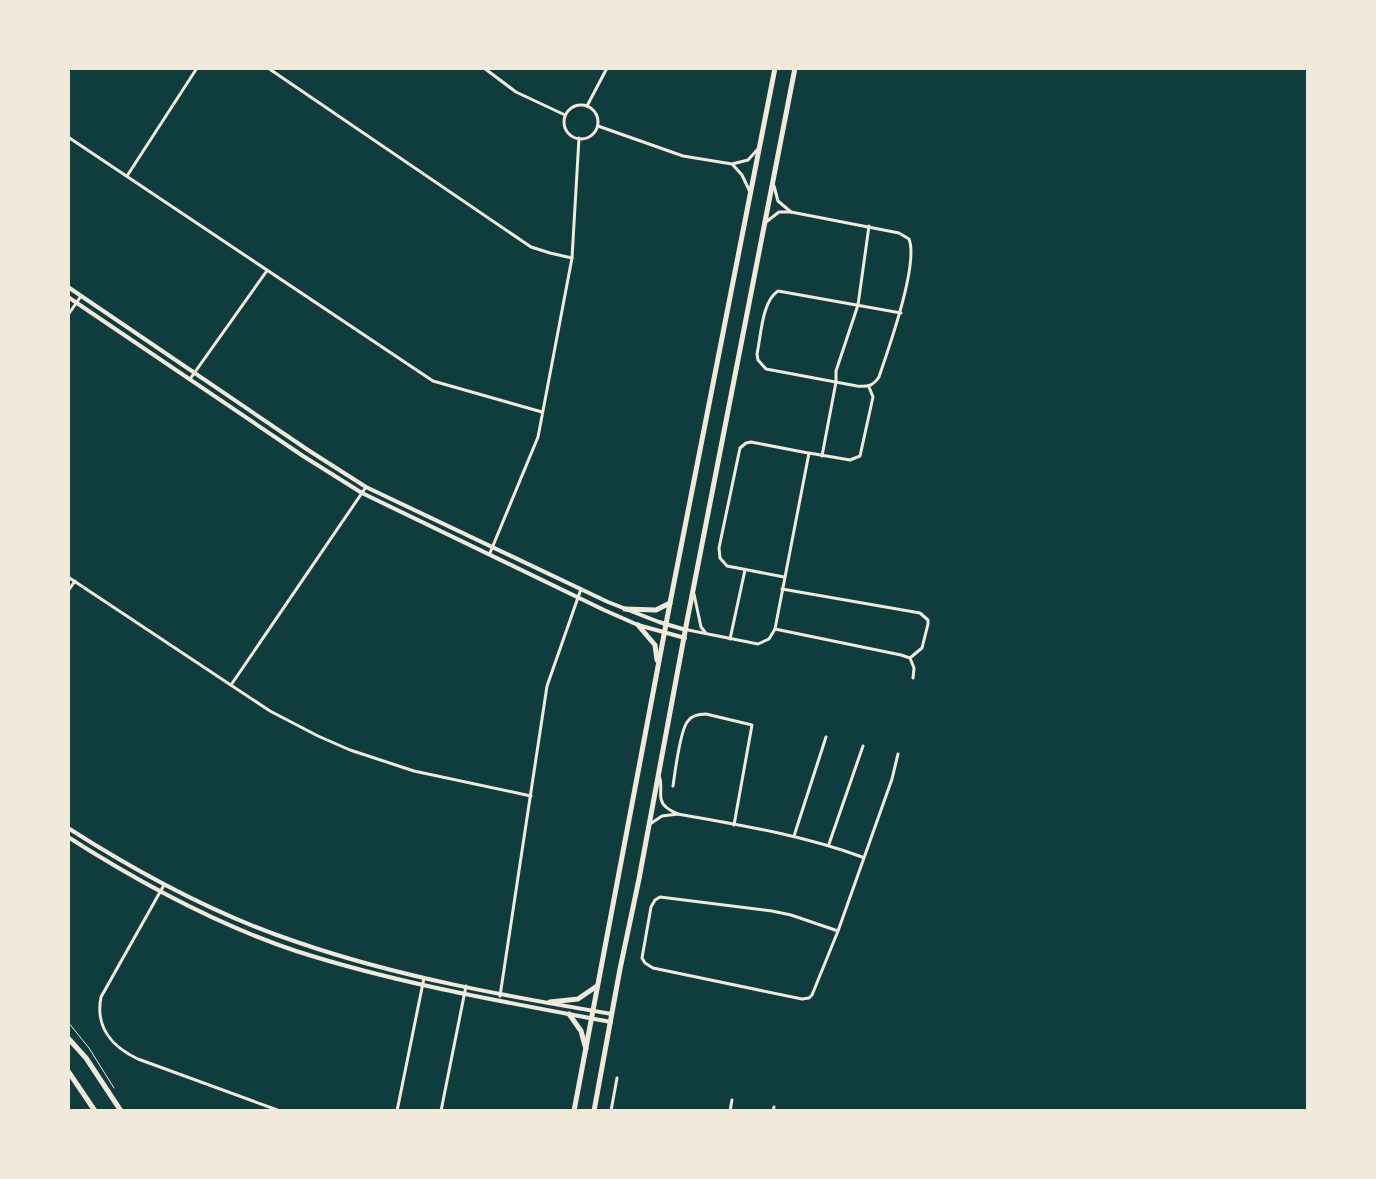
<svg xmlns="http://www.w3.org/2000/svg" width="1376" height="1179" font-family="Cabin,sans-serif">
  <rect width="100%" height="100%" fill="#0f3d3e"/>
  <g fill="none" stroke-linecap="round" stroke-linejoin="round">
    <polyline stroke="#f1e9da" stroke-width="1" points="68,1022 89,1048 114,1088"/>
    <g stroke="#f1e9da" stroke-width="3">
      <polyline points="268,68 531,247 550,253 572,258"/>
      <polyline points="484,68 516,92 565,115"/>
      <circle cx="581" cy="122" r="17"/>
      <polyline points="587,106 607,68"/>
      <polyline points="598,126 683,156 732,164 748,160 758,149"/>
      <polyline points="68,137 433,381 542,412"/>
      <polyline points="733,165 742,175 750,192"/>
      <polyline points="127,176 197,68"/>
      <polyline points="774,186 778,201 791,212"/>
      <path d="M766 222 779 212H791L899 233 909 239C919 264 888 350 879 377 873 386 868 387 857 386L766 369 758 360 757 354C761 336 762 301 778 291L901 313"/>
      <polyline points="68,315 81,296"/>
      <polyline points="190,379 266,272"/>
      <polyline points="822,456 836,382 836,371 858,305 869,226"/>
      <polyline points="490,553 538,437 572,258 579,138"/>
      <polyline points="68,577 270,711 318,736 350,750 414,771 531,796"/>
      <polyline points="784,577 727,566 720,558 719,548 740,448 746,443 751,442 808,453"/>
      <polyline points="782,589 920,613 928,620 928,624 922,648 910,658"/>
      <polyline points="68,591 75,581"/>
      <polyline points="694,594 701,627 705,632"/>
      <polyline points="775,629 901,655 910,658 914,668 913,678"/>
      <polyline points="688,630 758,644 769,639 775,629 809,453 850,460 860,456 873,397 869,387"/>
      <polyline points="730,639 745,570"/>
      <polyline points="231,685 366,487"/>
      <path d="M659 776C664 786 656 799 666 807 669 810 674 812 678 814"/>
      <path d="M673 786C675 773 680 729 688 721 692 715 699 714 706 714L752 725 734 825"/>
      <path d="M650 824 662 816 678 814C739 825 803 835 862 857"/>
      <polyline points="794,836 826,737"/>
      <polyline points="829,844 863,746"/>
      <path d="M164 885 101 997C95 1027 112 1047 138 1059L280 1111"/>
      <polyline points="838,931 791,915 772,911 660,897 655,900 651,907 642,958 645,963 653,968 802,999 809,998 812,995 838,931 892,779 898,754"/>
      <polyline points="500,996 547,686 581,589"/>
      <polyline points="397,1111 424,978"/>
      <polyline points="441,1111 466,986"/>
      <polyline points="611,1111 617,1078"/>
      <polyline points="730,1111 732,1100"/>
      <polyline points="773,1111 774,1107"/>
    </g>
    <g stroke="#f1e9da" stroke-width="4">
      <polyline points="68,287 308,450 366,487 608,602 659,622 686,630"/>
      <polyline points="68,297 303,456 362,493 604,610 638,625 685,638"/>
      <path d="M68 828C140 874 215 915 297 942 398 977 506 996 612 1014"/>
      <path d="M68 837C140 883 215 924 296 951 399 984 505 1002 611 1022"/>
    </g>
    <g stroke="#f1e9da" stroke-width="5">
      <polyline points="68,1038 86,1058 121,1111"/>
      <polyline points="68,1071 95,1111"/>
    </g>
    <g stroke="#f1e9da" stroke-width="5">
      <polyline points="625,609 656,610 670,603"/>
      <polyline points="638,625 655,645 657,660"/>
      <polyline points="550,1002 578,999 597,986"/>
      <polyline points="569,1014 581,1031 586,1049"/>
      <polyline points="574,1111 670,603 775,68"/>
      <polyline points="594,1111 620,969 639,879 687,621 795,68"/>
    </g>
  </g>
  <rect width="1376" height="1179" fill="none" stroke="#f1e9da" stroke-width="140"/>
</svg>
